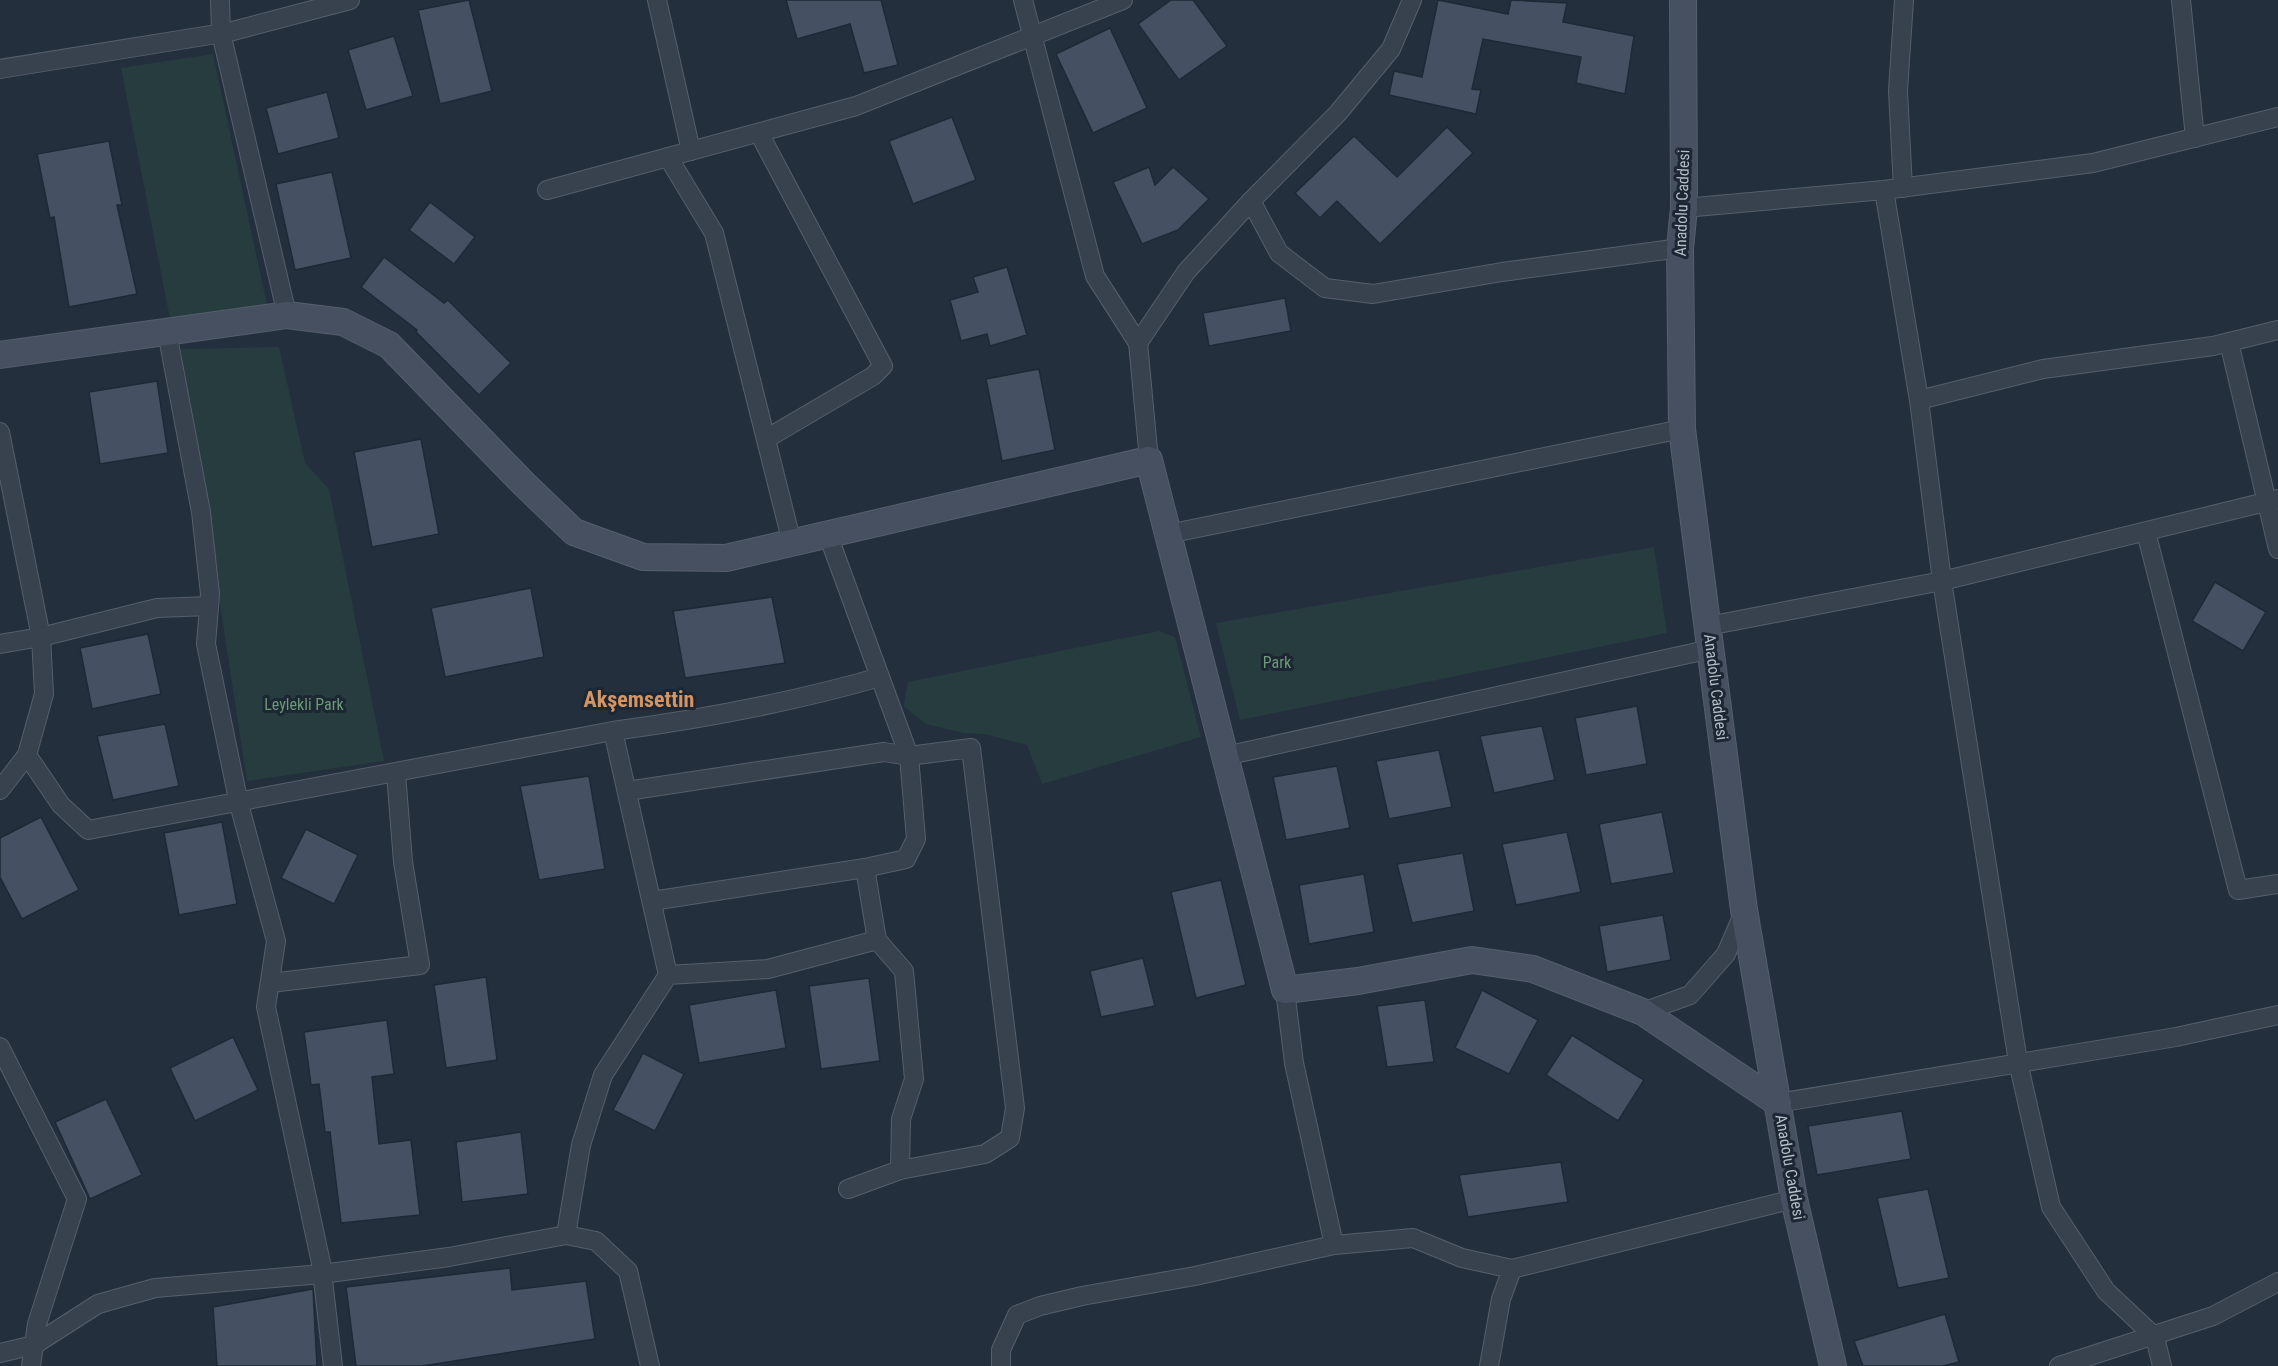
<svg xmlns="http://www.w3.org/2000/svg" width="2278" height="1366" font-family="'Roboto Condensed',sans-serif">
  <rect width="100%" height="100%" fill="#242f3e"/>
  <g fill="#263c3f">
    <polygon points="213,54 267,305 170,319 121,68"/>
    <polygon points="279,347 305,463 329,489 384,761 247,781 181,349"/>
    <polygon points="1654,547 1667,633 1240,720 1216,623"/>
    <polygon points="1159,631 1175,637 1201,737 1042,784 1027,745 985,734 963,733 926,724 904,706 908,682"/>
  </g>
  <g fill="#455162" stroke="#1f2835" stroke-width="1.5">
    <polygon points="469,0 492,91 440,104 418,10"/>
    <polygon points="786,0 881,0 898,65 864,73 850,24 797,39"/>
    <polygon points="1171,0 1193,0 1227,46 1179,80 1138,24"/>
    <polygon points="1438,0 1508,14 1511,0 1567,3 1563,22 1634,36 1625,94 1576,83 1581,57 1483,39 1472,89 1481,90 1476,114 1389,95 1394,71 1422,77"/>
    <polygon points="1110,28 1147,108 1093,133 1056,54"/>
    <polygon points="394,36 413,96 366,110 348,50"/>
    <polygon points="327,92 339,138 278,154 266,108"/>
    <polygon points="952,117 976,180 913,204 889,141"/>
    <polygon points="1447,127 1473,153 1380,244 1337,201 1320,218 1295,193 1354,136 1397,177"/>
    <polygon points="109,141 122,205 117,205 137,294 69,307 54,217 50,218 37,154"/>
    <polygon points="1149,167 1155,185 1173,167 1209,199 1178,230 1142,244 1113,182"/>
    <polygon points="332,172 351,258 295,270 276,184"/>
    <polygon points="430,202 475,237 454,264 409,230"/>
    <polygon points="384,257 444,303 448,300 511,363 479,395 416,332 417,330 361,287"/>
    <polygon points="1007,267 1027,335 990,346 987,334 961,341 950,300 978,292 973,277"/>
    <polygon points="1285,298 1291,331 1209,346 1203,313"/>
    <polygon points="1039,369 1055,450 1002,461 986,379"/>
    <polygon points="157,381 168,453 100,464 89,392"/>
    <polygon points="421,439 439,534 372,547 354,452"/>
    <polygon points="2215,582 2266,612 2243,651 2192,621"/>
    <polygon points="531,588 544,657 445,677 431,608"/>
    <polygon points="772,597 785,663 685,678 673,611"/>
    <polygon points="148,634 161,694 92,709 80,648"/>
    <polygon points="1637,706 1647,764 1586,775 1575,718"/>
    <polygon points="165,724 179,786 113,800 97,736"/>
    <polygon points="1542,726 1555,780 1494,793 1480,736"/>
    <polygon points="1439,750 1452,807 1389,819 1376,761"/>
    <polygon points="1337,766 1350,828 1286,840 1273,777"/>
    <polygon points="589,776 605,869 539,880 520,786"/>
    <polygon points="1662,812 1674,873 1611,884 1599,824"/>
    <polygon points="41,817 79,890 22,919 0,877 0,838"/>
    <polygon points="222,822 237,904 179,915 164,833"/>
    <polygon points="306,829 358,855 334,904 281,878"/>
    <polygon points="1567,832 1581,892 1516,905 1502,844"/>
    <polygon points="1463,853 1474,911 1412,923 1397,864"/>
    <polygon points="1364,874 1374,932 1309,944 1299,885"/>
    <polygon points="1221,880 1246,985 1196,998 1171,892"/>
    <polygon points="1663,915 1671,960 1607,972 1599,926"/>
    <polygon points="1143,958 1155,1006 1101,1017 1090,971"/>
    <polygon points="486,977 497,1060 446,1068 434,985"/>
    <polygon points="869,978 880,1061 821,1069 809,986"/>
    <polygon points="776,990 786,1048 699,1063 689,1005"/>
    <polygon points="1482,990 1538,1020 1509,1074 1455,1048"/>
    <polygon points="1425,1000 1434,1062 1387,1067 1377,1006"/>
    <polygon points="387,1020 394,1074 372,1077 379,1144 411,1140 420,1215 341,1223 330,1132 325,1132 319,1084 311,1085 304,1032"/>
    <polygon points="1572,1035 1644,1080 1618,1121 1546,1075"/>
    <polygon points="233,1037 258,1090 195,1121 170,1068"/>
    <polygon points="643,1053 684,1074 655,1131 613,1110"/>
    <polygon points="106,1099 142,1175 90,1199 55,1122"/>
    <polygon points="1902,1111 1911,1159 1817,1175 1808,1126"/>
    <polygon points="521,1132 528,1194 462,1202 456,1142"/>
    <polygon points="1561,1162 1568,1202 1468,1217 1459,1175"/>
    <polygon points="1928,1189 1949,1278 1898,1288 1877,1198"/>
    <polygon points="510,1268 512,1290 586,1281 595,1339 422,1366 356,1366 346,1287"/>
    <polygon points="313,1289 317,1366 217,1366 213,1307"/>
    <polygon points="1945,1314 1959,1362 1943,1366 1863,1366 1854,1341"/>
  </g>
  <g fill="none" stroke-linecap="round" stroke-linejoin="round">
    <defs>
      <g id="street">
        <polyline points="220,0 221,33 287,315"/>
        <polyline points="657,0 691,151"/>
        <polyline points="1023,0 1095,276 1138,343 1149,460"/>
        <polyline points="2181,0 2195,138"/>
        <polyline points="0,69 229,32 350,0"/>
        <polyline points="759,133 883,366 873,376 766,439"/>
        <polyline points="668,157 714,233 792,543"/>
        <polyline points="1903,188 1898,91 1904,0"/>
        <polyline points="547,190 856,106 1123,0"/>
        <polyline points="1884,190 1919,400 2043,369 2213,346 2278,330"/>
        <polyline points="1251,201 1279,253 1325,288 1373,294 1502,272 1680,248"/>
        <polyline points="1684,208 1884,190 2093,163 2278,117"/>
        <polyline points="167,332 201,512 210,594 206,644 239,804 276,941 266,1007 321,1263 333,1366"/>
        <polyline points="2229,342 2278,549"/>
        <polyline points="1138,343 1186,272 1251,201 1338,113 1391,49 1412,0"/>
        <polyline points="1919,400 1942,581 2018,1062 2051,1207 2106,1291 2155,1337 2162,1366"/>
        <polyline points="0,432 41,637 44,694 27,755 61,805 88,830 613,731"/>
        <polyline points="2146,532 2238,890 2278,884"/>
        <polyline points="1168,534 1682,429"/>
        <polyline points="828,535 880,677"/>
        <polyline points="1708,626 1942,581 2278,499"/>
        <polyline points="0,644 41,637 157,608 209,606"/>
        <polyline points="1225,756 1711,649"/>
        <polyline points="0,790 27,755"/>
        <polyline points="627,791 884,752 909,756 971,748 1015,1108 1010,1138 985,1154 900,1170 848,1189"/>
        <polyline points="865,868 877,940 904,971 914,1079 901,1119 900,1170"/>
        <path d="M652 901 865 868 906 859 916 839 909 756 880 677C793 702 703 719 613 731L668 975"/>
        <polyline points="271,983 420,965 403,862 396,773"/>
        <polyline points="1285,990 1294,1063 1334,1245"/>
        <polyline points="1643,1012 1690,995 1726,954 1744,912"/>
        <polyline points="0,1047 77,1199 37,1324 31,1366"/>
        <polyline points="1778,1103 2176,1037 2278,1015"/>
        <polyline points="566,1235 581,1145 603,1075 668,975 768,969 877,940"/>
        <polyline points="0,1353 34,1345 98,1304 155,1288 322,1274 449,1257 566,1235 596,1241 628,1271 650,1366"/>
        <polyline points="1001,1366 1001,1350 1017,1315 1040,1306 1082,1296 1195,1276 1334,1245 1413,1238 1462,1258 1512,1269 1794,1199"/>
        <polyline points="1489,1366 1501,1299 1512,1269"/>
        <polyline points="2059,1366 2213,1316 2278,1282"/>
      </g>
      <g id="secondary">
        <polyline points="1683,0 1684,208 1680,248 1682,429 1744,910 1794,1199 1833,1366"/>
        <polyline points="0,355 287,315 343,322 389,345 524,484 574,532 643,557 726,558 1149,460 1285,990 1358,981 1472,960 1533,969 1643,1012 1778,1103"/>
      </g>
    </defs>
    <use href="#street" stroke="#565f6c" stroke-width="20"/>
    <use href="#secondary" stroke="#565f6c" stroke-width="28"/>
    <use href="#street" stroke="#38414e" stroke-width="18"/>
    <use href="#secondary" stroke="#465061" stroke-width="26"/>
  </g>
  <g text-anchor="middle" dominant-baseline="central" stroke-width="6" stroke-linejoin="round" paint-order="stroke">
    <g font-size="16" fill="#b4bcc9" stroke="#1d2633">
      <text transform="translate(1682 203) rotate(-88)">Anadolu Caddesi</text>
      <text transform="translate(1716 687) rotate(83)">Anadolu Caddesi</text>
      <text transform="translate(1790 1167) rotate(80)">Anadolu Caddesi</text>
    </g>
    <g font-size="16" fill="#6b9a76" stroke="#1d2633">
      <text x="1277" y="662">Park</text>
      <text x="304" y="704">Leylekli Park</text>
    </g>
    <g font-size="22" font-weight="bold" fill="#d59563" stroke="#1d2633">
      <text x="639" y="699">Akşemsettin</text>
    </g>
  </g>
</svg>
